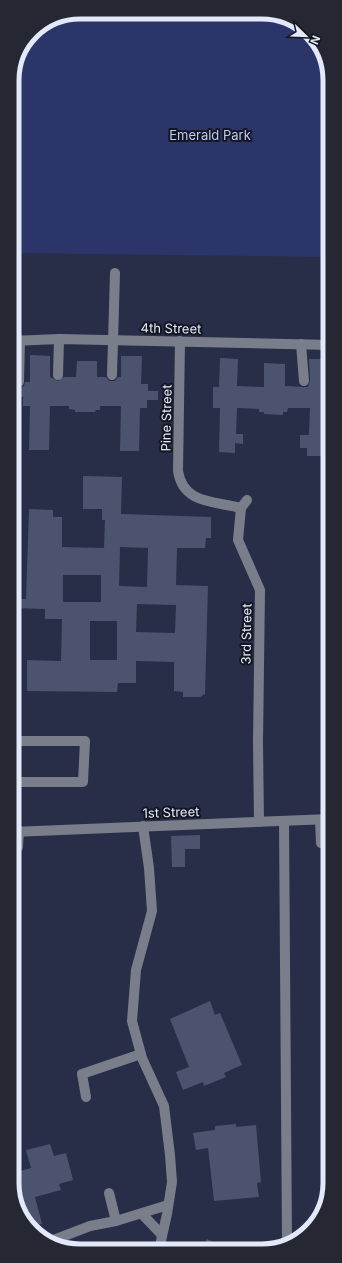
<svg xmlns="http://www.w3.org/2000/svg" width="342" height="1263" font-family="Inter,sans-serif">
  <rect width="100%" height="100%" fill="#282e47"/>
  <polygon fill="#2c3569" points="280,14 313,35 329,71 329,257 12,253 12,76 32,32 54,17"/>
  <g fill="#4c536f" fill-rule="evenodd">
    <polygon points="30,355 50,356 50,377 58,381 64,377 76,377 77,361 97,361 97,377 106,377 109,381 115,381 118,377 121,377 121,356 142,356 141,384 148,384 148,391 158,391 158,400 147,400 147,408 140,408 139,451 120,451 121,406 100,406 100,410 96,410 95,412 75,412 75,410 69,409 69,406 50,406 49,450 29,450 30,406 23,406 23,397 12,396 12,385 19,388 24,386 25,382 30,382"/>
    <polygon points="220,358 238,359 237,386 264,387 264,363 285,364 285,386 304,387 308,387 310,381 309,359 330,359 328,456 307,456 307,448 300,448 300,435 309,435 310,408 288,408 287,412 283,412 283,415 264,414 264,412 259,412 259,409 237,408 236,434 243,434 243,444 235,443 235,453 219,452 220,408 213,408 213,387 219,387"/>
    <path d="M83 476 122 477 121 514 211 517V538H206L205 548H177L176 585 208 586 205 694 200 697H183V692L174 691V662L136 661V683H118L117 692 27 691V660L61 661 62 619H45V609L12 608V599H26L29 509 53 510V517H62V547L104 548 105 520H102V509H83ZM120 547 148 548 147 587 119 586ZM63 575H101V602H63ZM137 604 176 605 175 633 136 632ZM90 621H117V660H90Z"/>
    <polygon points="200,835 200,849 185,849 185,867 172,867 171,836"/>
    <polygon points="210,1001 215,1015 220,1013 242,1065 224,1073 226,1077 204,1086 203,1082 183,1090 176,1072 189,1067 170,1019"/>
    <polygon points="236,1124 236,1127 256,1125 261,1182 257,1183 259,1197 214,1201 208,1148 196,1150 193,1133 215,1130 215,1126"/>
    <polygon points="50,1144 54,1156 66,1153 73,1180 59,1184 61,1190 35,1197 42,1224 30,1227 13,1192 13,1173 31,1168 26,1150"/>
    <polygon points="207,1239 228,1250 201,1250"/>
  </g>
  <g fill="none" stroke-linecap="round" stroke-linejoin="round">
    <g stroke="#7a7e8b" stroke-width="10">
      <polyline points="12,341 59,339 330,345"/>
      <path d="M180 341 178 471C183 504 214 501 241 508L238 540 260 590 258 742 259 822"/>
      <polyline points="301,344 304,381"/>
      <polyline points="58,375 59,339"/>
      <polyline points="112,375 115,273"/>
      <polyline points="19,382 20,340"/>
      <polyline points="241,508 247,500"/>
      <polyline points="12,648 15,658 12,669"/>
      <polyline points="12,741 85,741 83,782 12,782"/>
      <polyline points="320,820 321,843"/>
      <polyline points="284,821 287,1242"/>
      <polyline points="143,826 149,868 152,911 136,970 132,1021 142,1058 164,1106 170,1155 172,1182 167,1214 159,1250"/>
      <polyline points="12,832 330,819"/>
      <polyline points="12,854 18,847 19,831"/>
      <polyline points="86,1097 82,1074 141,1054"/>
      <polyline points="109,1193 116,1221"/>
      <polyline points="142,1214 162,1235"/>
      <polyline points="51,1241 90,1226 116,1221 168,1205"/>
    </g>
  </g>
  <g text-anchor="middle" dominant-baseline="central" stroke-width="4" stroke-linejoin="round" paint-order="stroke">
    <g font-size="13" fill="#becaf7" stroke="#141722">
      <text x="210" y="135">Emerald Park</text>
    </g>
    <g font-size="13" fill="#e4e9fa" stroke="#141722">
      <text transform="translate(171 328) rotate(1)">4th Street</text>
      <text transform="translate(166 418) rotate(-89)">Pine Street</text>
      <text transform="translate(246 634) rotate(-89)">3rd Street</text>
      <text transform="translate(171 812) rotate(-2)">1st Street</text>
    </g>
  </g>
  <path d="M0 0H342V1263H0ZM80 19H262A61 61 0 0 1 323 80V1183A61 61 0 0 1 262 1244H80A61 61 0 0 1 19 1183V80A61 61 0 0 1 80 19Z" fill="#252833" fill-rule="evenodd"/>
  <path fill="none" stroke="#e4e9fa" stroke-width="5" d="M80 19H262A61 61 0 0 1 323 80V1183A61 61 0 0 1 262 1244H80A61 61 0 0 1 19 1183V80A61 61 0 0 1 80 19Z"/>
  <g transform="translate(306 36) rotate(113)" stroke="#141722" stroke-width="3" paint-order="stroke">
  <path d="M0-3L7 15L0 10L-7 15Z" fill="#e4e9fa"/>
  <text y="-6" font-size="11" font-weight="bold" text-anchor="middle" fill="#e4e9fa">N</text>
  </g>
</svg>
